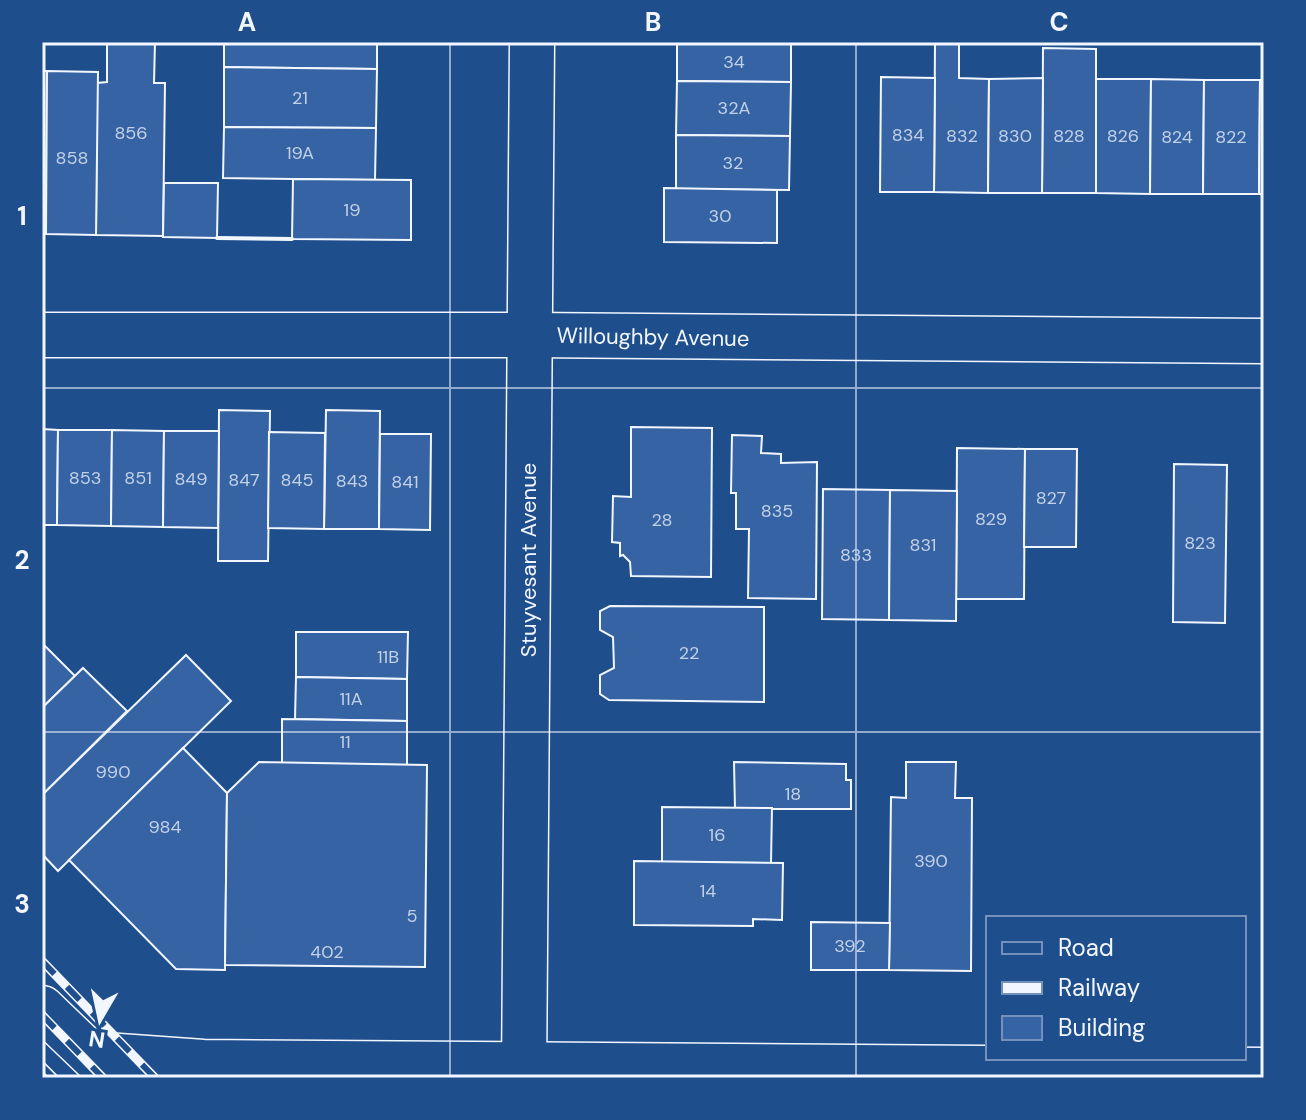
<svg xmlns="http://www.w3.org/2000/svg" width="1306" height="1120" font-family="'DM Sans',sans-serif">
  <rect width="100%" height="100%" fill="#1f4e8c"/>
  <g fill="#3563a3" stroke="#f2f6ff" stroke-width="2">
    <polygon points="107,42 155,42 154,83 165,83 163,236 96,235 97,83 107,82"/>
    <polygon points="224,42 377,42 377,69 224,67"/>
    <polygon points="677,42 791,42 791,82 677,81"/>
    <polygon points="935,42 959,42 959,78 989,79 988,193 934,192"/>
    <polygon points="1043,48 1096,49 1096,193 1042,193"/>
    <polygon points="224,67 377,69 376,128 224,127"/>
    <polygon points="42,71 47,71 46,234 42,234"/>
    <polygon points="47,71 98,72 96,235 46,234"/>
    <polygon points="881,77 935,78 934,192 880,192"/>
    <polygon points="1043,78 1042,193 988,193 989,79"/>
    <polygon points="1096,79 1151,79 1150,194 1096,193"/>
    <polygon points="1151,79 1204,80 1203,194 1150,194"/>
    <polygon points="1204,80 1260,80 1259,194 1203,194"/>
    <polygon points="1260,80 1264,80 1264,194 1259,194"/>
    <polygon points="677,81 791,82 790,136 676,135"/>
    <polygon points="224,127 376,128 375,180 223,178"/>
    <polygon points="676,135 790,136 789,190 676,189"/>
    <polygon points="293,179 411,180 411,240 292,239"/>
    <polygon points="164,183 218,183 217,238 163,237"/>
    <polygon points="664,188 777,190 777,243 664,242"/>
    <polygon points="219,410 270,411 268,561 218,561"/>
    <polygon points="326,410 380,411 379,529 324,529"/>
    <polygon points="631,427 712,428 711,577 631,576 630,562 623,555 620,556 620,543 612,542 613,496 631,497"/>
    <polygon points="42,429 58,430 57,525 42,525"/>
    <polygon points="58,430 112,430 111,526 57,525"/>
    <polygon points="112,430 164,431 163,527 111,526"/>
    <polygon points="164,431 219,431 218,528 163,527"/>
    <polygon points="269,432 325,433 324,529 268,528"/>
    <polygon points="380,434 431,434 430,530 379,529"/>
    <polygon points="732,435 762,436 761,453 781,454 781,463 817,462 816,599 748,598 749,529 736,529 736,493 731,493"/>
    <polygon points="957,448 1025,449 1024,599 956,599"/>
    <polygon points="1025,449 1077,449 1076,547 1024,547"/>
    <polygon points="1174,464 1227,465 1225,623 1173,622"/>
    <polygon points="823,489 890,490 889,620 822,619"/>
    <polygon points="890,490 957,491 956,621 889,620"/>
    <polygon points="610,606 764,607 764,702 609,700 600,694 600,675 614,668 613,637 600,630 600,611"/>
    <polygon points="296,632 408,632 407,679 296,677"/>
    <polygon points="42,643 75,676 42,708"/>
    <polygon points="186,655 231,701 58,871 42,854 42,795"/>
    <polygon points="83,668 127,711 42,795 42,708"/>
    <polygon points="296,677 407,679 407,721 295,719"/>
    <polygon points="282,719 407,721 407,765 282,763"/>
    <polygon points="183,748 227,793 225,970 176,969 69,860"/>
    <polygon points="259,762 427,765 425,967 225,965 227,793"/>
    <polygon points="734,762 846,764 846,780 851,780 851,809 735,809"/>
    <polygon points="906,762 956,762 955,798 972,798 971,971 889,970 891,797 906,798"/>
    <polygon points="662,807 772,808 771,863 662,862"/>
    <polygon points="634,861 783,863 782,920 753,919 753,926 634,925"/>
    <polygon points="811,922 890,923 889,970 811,970"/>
  </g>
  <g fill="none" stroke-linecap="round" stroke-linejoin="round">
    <defs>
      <g id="minor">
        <polyline points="42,335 530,335 1264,341"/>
        <polyline points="91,1054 203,1062 1264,1070"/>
        <polyline points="524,1078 532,42"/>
      </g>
      <polyline id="primary" points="42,1008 115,1078"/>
    </defs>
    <use href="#minor" stroke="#f2f6ff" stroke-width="47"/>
    <use href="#primary" stroke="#f2f6ff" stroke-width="47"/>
    <use href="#minor" stroke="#1f4e8c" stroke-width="44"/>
    <use href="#primary" stroke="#1f4e8c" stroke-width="44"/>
    <defs>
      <g id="rail">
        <polyline points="42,961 155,1078"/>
        <polyline points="42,1015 103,1078"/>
        <polyline points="42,1066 54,1078"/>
      </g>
    </defs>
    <use href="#rail" stroke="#f2f6ff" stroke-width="9"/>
    <use href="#rail" stroke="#1f4e8c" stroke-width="6" stroke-dasharray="18" stroke-linecap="butt"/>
    <polyline stroke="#f2f6ff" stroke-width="4" points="217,238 292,239"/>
  </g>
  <path fill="none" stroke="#f2f6ff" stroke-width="2" stroke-opacity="0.55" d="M450 42V1078M856 42V1078M42 388H1264M42 732H1264"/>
  <g text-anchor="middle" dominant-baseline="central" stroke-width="6" stroke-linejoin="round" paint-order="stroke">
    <g font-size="18" fill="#c3d1e8">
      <text x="734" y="62">34</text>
      <text x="300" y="98">21</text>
      <text x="734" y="108">32A</text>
      <text x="131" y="133">856</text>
      <text x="908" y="135">834</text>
      <text x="962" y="136">832</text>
      <text x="1015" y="136">830</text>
      <text x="1069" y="136">828</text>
      <text x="1123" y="136">826</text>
      <text x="1177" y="137">824</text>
      <text x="1231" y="137">822</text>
      <text x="300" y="153">19A</text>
      <text x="72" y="158">858</text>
      <text x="733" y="163">32</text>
      <text x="352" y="210">19</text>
      <text x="720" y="216">30</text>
      <text x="85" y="478">853</text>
      <text x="138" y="478">851</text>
      <text x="191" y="479">849</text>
      <text x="244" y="480">847</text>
      <text x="297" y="480">845</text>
      <text x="352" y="481">843</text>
      <text x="405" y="482">841</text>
      <text x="1051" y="498">827</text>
      <text x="777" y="511">835</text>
      <text x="991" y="519">829</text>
      <text x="662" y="520">28</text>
      <text x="1200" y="543">823</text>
      <text x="923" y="545">831</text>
      <text x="856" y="555">833</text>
      <text x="689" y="653">22</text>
      <text x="388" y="657">11B</text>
      <text x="351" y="699">11A</text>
      <text x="345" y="742">11</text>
      <text x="113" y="772">990</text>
      <text x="793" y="794">18</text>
      <text x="165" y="827">984</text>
      <text x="717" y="835">16</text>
      <text x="931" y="861">390</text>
      <text x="708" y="891">14</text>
      <text x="412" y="916">5</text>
      <text x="850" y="946">392</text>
      <text x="327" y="952">402</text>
    </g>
    <g font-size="22" fill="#f2f6ff" stroke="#1f4e8c">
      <text transform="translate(653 337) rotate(1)">Willoughby Avenue</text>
      <text transform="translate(528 560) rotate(-90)">Stuyvesant Avenue</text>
    </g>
  </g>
  <rect width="1306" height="1120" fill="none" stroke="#1f4e8c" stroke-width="88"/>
  <rect x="986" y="916" width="260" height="144" fill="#1f4e8c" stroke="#7391ba" stroke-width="2"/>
  <rect x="1002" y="942" width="40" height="12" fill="#1f4e8c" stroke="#7391ba" stroke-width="2"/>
  <text x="1058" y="956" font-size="24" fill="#f2f6ff">Road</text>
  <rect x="1002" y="982" width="40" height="12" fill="#f2f6ff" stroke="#7391ba" stroke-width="2"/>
  <text x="1058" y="996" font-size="24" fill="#f2f6ff">Railway</text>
  <rect x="1002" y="1016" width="40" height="24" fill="#3563a3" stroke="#7391ba" stroke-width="2"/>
  <text x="1058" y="1036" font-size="24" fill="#f2f6ff">Building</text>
  <g transform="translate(100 1020) rotate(189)" stroke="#1f4e8c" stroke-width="6" paint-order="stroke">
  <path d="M0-6L14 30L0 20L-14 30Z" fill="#f2f6ff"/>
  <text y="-12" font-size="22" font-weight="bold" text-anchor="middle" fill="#f2f6ff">N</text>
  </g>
  <rect x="44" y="44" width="1218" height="1032" fill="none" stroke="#f2f6ff" stroke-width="3"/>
  <g font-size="26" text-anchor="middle" font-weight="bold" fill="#f2f6ff">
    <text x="247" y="31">A</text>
    <text x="653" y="31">B</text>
    <text x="1059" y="31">C</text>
    <text x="22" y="225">1</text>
    <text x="22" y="569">2</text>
    <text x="22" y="913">3</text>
  </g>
</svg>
